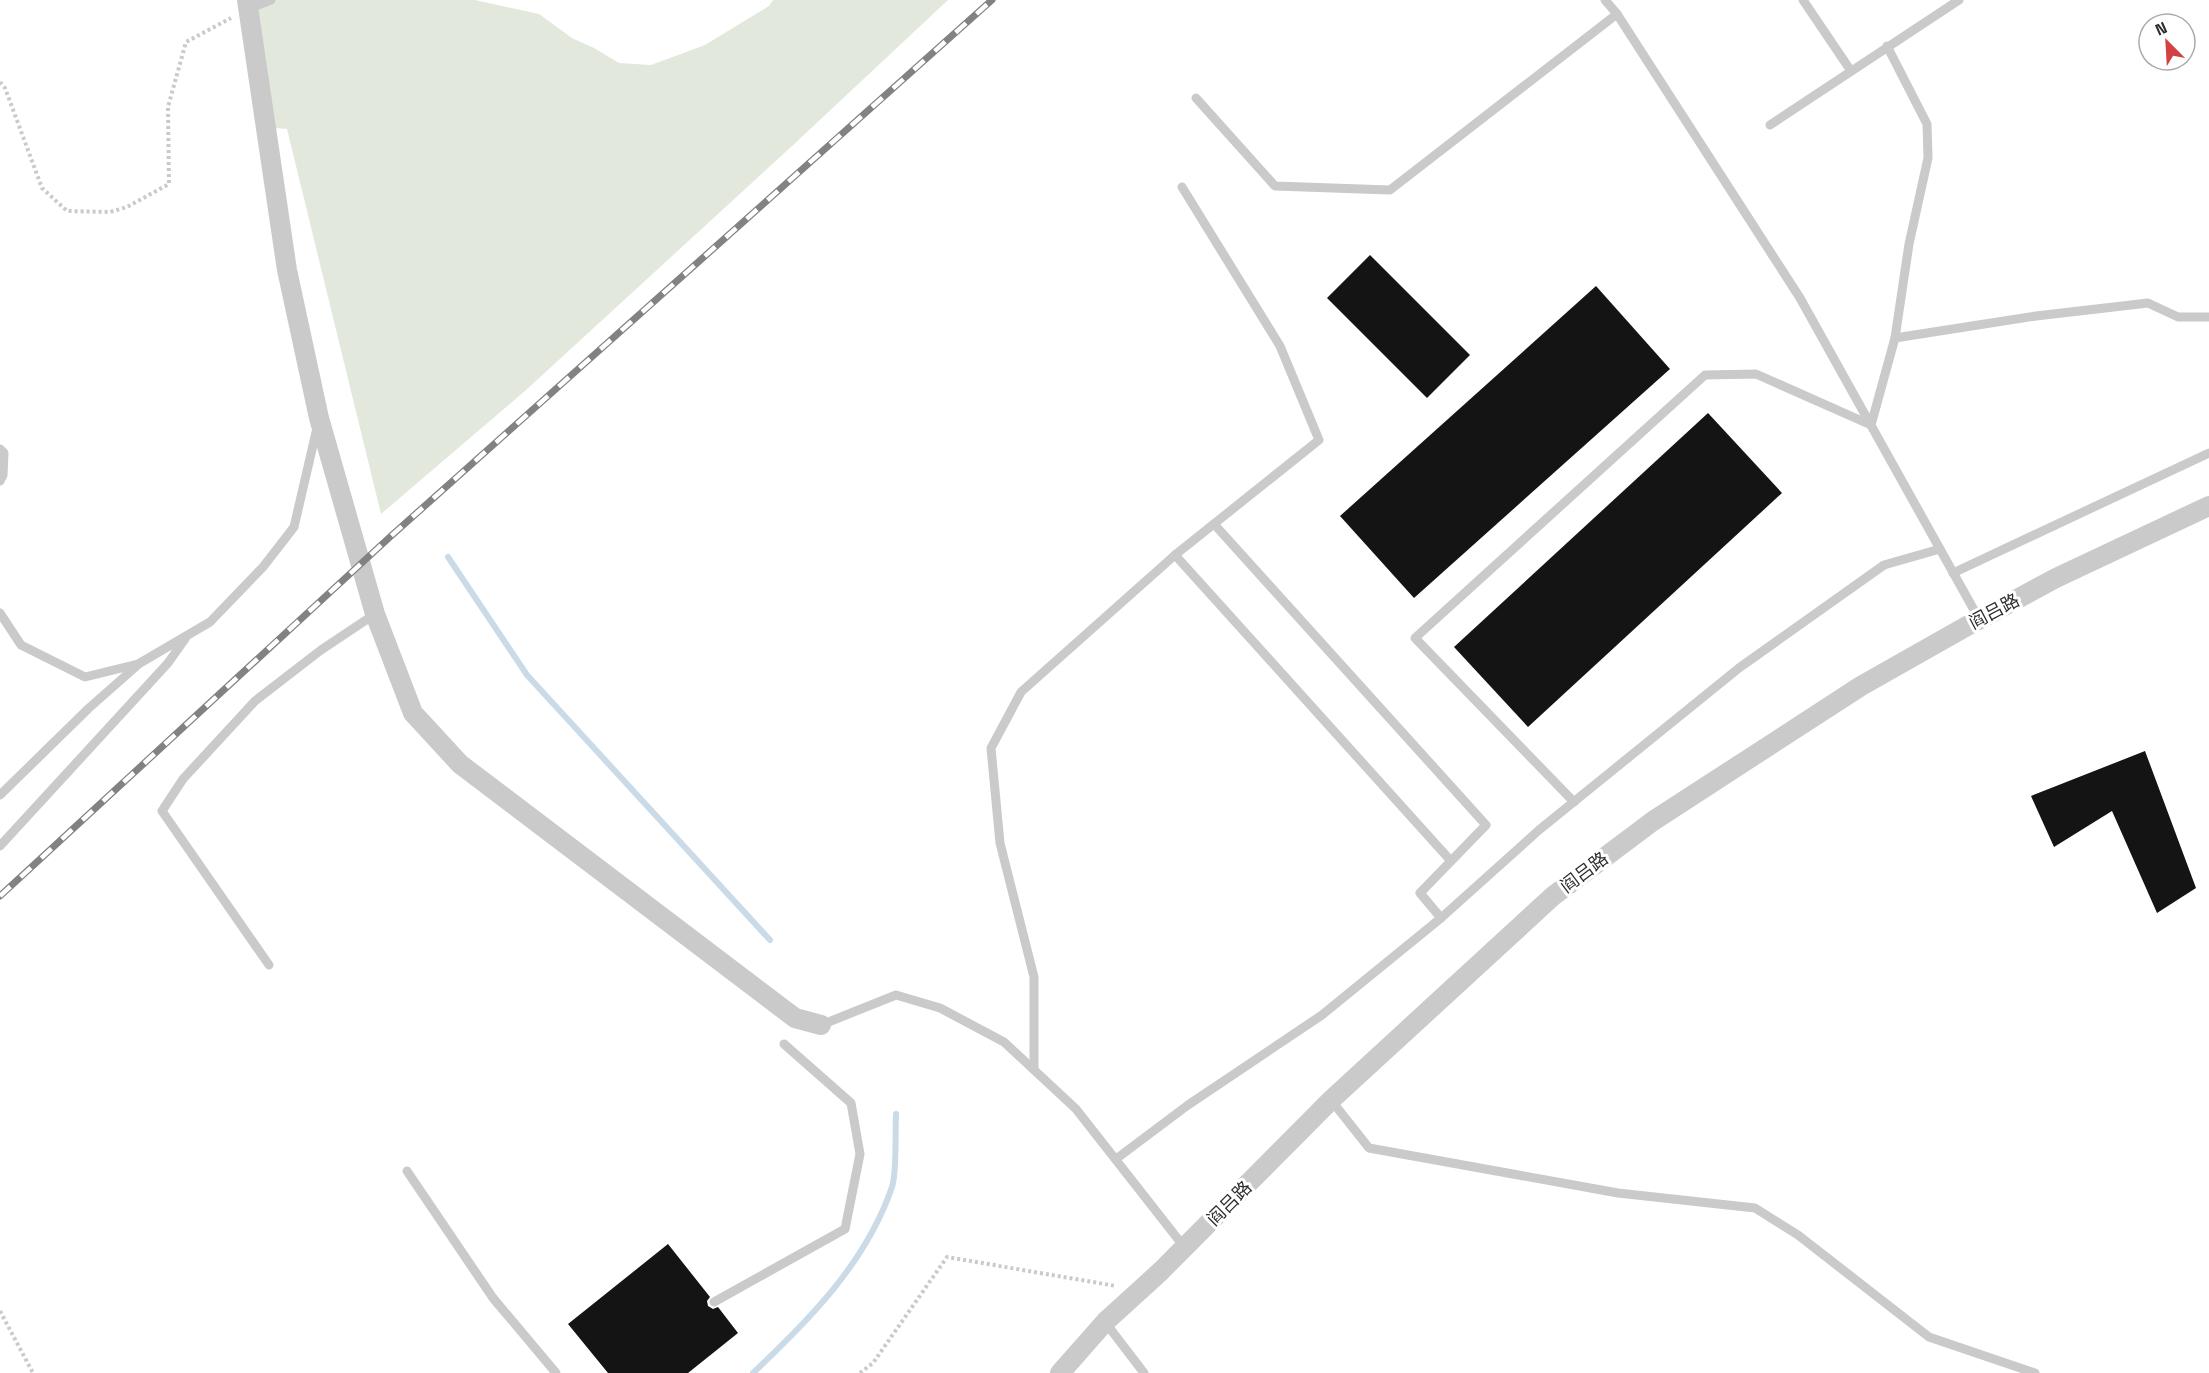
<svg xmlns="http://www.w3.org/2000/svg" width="2209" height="1373" font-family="'Space Grotesk','Noto Sans SC',sans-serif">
  <rect width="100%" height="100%" fill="#fff"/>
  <polygon fill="#e2e9dc" points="238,0 475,0 539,14 572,38 594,48 619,63 651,65 705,45 769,6 773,0 948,0 791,147 526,390 381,514 287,129 261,127"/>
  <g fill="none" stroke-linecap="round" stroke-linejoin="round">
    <g stroke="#cadae7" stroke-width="6">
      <polyline points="448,557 527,675 770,940"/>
      <path d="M753 1373C809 1320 866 1263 892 1187 897 1173 895 1132 896 1114"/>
    </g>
  </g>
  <g fill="#141414">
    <polygon points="1370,255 1470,355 1427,398 1327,298"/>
    <polygon points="1596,286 1670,369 1414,598 1340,516"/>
    <polygon points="1708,413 1782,493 1528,727 1454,647"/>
    <polygon points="2145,751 2196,888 2157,913 2112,811 2054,847 2031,796"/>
    <polygon points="668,1244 710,1297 707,1301 708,1306 713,1309 718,1307 738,1333 688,1373 608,1373 568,1324"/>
  </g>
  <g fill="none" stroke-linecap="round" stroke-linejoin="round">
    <g stroke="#cacaca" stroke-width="4" stroke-dasharray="3 3" stroke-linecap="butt">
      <polyline points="0,82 5,88 42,188 67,211 110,212 127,207 169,184 168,107 186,42 231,18"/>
      <polyline points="0,1311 33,1373"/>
      <polyline points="860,1373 873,1363 947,1257 1116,1286"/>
    </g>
    <g stroke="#cacaca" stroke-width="9">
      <polyline points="1605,0 1617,14 1800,298 1979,619"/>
      <polyline points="1803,0 1851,71"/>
      <polyline points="248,9 271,0"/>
      <polyline points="1196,98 1275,186 1390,190 1617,14"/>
      <polyline points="1770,125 1959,0"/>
      <polyline points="1895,338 2036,316 2148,303 2178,317 2209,317"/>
      <polyline points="0,449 4,453 3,475 0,481"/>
      <polyline points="1214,524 1486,825 1420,893 1441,918"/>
      <polyline points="1175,555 1451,861"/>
      <polyline points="1953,573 2209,453"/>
      <polyline points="0,613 21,645 85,677 138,664"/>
      <polyline points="0,795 89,708 140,663 210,622 263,567 294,527 317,428"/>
      <polyline points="1574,802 1415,638 1705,375 1756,374 1871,425 1895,338 1909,244 1928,158 1927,124 1887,46"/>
      <polyline points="0,846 168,663 185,639"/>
      <polyline points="269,965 162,811 183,779 255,701 321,650 375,614"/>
      <polyline points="821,1025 896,995 940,1008 1004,1042 1076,1109 1185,1248"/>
      <polyline points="1034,1069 1034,977 1000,843 991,748 1021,692 1175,555 1319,440 1280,346 1182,187"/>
      <polyline points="1331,1100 1369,1148 1618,1193 1755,1208 1798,1235 1929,1337 2035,1373"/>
      <polyline points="1116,1159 1188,1105 1322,1015 1441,918 1539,830 1739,668 1884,565 1940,549"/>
      <polyline points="407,1171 493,1298 556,1373"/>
      <polyline points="714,1302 845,1229 860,1154 851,1103 784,1044"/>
      <polyline points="1105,1322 1144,1373"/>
    </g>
    <g stroke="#cacaca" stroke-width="20">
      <polyline points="247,0 287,270 319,418 375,614 413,713 460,764 795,1018 821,1025"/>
      <polyline points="1060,1373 1105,1322 1161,1271 1331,1100 1553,896 1653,821 1861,686 1967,626 2056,578 2209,506"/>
    </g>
    <defs>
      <polyline id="rail" points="0,896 391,536 992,0"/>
    </defs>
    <use href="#rail" stroke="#828282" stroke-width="7"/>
    <use href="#rail" stroke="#fff" stroke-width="4.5" stroke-dasharray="14" stroke-linecap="butt"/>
  </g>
  <g text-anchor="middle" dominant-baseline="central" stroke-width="6" stroke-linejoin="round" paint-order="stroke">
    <g font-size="18" fill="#2d2d2d" stroke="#fff">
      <text transform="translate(1994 611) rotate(-28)">阎吕路</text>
      <text transform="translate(1584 872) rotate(-37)">阎吕路</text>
      <text transform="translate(1229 1203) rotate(-45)">阎吕路</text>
    </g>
  </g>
  <g transform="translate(2167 42) rotate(336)"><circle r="28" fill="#ffffff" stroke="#ababab" stroke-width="1.5"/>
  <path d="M0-4.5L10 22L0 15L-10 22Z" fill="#d14243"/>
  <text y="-9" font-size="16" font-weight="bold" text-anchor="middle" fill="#2d2d2d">N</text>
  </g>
</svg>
